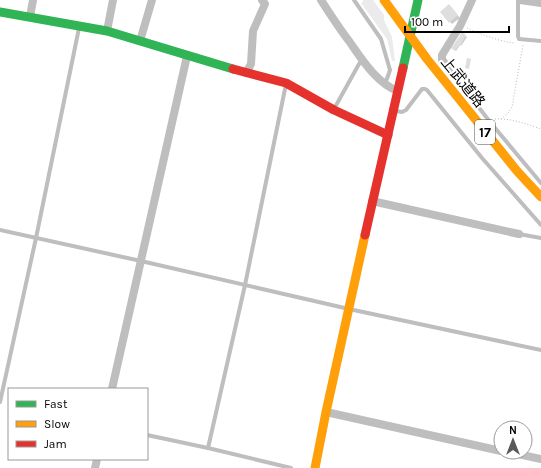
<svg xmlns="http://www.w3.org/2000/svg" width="541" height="468" font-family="Karla,'Noto Sans JP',sans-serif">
  <rect width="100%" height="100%" fill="#fff"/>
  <polygon fill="#ebebeb" points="363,0 373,0 384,15 384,20 392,37 395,61 392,61 387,39 361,3 363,2"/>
  <g fill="#0003">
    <polygon points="449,5 460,18 452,24 441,12"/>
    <polygon points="462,34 467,37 461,46 460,45 456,51 453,48"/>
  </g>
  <g fill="#dedede">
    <polygon points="449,4 458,15 449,23 440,12"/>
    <polygon points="462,32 466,35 460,46 459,45 455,51 451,48 455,43"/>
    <polygon points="467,58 471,59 469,69 465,68"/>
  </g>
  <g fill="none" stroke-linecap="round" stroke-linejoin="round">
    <g stroke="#b9b9b9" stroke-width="1" stroke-dasharray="1 2" stroke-linecap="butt">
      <path d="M467 28C479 34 502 42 515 43"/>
      <path d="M495 119C510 118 527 124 541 129"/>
      <polyline points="501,119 508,113 512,107 523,45"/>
    </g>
    <g stroke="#bebebe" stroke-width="4">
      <polyline points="354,0 381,39 390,70 389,73 385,84"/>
      <polyline points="518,0 518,36 519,39 541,41"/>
      <polyline points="444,62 490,122 541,183"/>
      <polyline points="334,109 359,64 362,60"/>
      <polyline points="396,111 402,112 406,110 422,89 425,89 427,90 482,158 541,225"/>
      <polyline points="0,230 141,261 349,309 541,350"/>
      <polyline points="519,234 541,238"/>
      <polyline points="0,402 36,238 79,28"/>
      <polyline points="147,435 208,448 291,468"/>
      <polyline points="208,448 245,285 286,84"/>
    </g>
    <g stroke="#bebebe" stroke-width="8">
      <path d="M321 0C330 14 339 28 349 41 361 58 377 84 398 91"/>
      <polyline points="520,0 541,3"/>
      <polyline points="30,17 33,0"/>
      <polyline points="107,31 113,0"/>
      <polyline points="140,41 152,0"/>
      <polyline points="444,62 442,60 442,55 460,26 472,0"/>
      <polyline points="246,73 251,64 253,31 265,4 262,0"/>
      <polyline points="372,201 519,234"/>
      <polyline points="112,389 187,56"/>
      <polyline points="326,412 501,451"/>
      <polyline points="508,452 541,459"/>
      <polyline points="95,468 97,459"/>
    </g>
    <g stroke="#30b455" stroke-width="9">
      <polyline points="0,12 107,31 233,69"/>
      <polyline points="403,68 418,0"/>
    </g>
    <g stroke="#ff9f0a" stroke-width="9">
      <polyline points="384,0 427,59 517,171 541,197"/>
      <polyline points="315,468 326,412 365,235"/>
    </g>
    <g stroke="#e5322d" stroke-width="9">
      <polyline points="233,69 286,83 334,110 388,135"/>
      <polyline points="365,235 403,68"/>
    </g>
  </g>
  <g text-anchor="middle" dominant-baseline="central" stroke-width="4" stroke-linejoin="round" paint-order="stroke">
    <rect fill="#fff" stroke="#4c4c4c" stroke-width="1" x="475" y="120" width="20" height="24" rx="3"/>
    <g font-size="14" font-weight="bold" fill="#000">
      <text x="485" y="132">17</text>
    </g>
    <g font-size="15" fill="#000" stroke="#fff">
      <text transform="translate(463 82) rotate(51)">上武道路</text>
    </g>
  </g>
  <rect x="8" y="388" width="140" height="72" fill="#ffffff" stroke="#999999"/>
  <rect x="16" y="401" width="20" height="6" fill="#30b455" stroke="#999999"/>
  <text x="44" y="408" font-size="12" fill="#000000">Fast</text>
  <rect x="16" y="421" width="20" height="6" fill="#ff9f0a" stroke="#999999"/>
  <text x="44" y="428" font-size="12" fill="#000000">Slow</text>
  <rect x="16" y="441" width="20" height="6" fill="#e5322d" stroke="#999999"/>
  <text x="44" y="448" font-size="12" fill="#000000">Jam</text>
  <g transform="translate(513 440)"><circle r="19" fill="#ffffff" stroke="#999999"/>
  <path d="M0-3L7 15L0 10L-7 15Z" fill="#595959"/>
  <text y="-6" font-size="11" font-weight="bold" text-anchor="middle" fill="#000000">N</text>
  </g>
  <path d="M405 26v6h104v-6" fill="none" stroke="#000000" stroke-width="2"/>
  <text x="411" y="26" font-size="12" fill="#000000" stroke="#ffffff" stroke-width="3" paint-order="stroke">100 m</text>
</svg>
